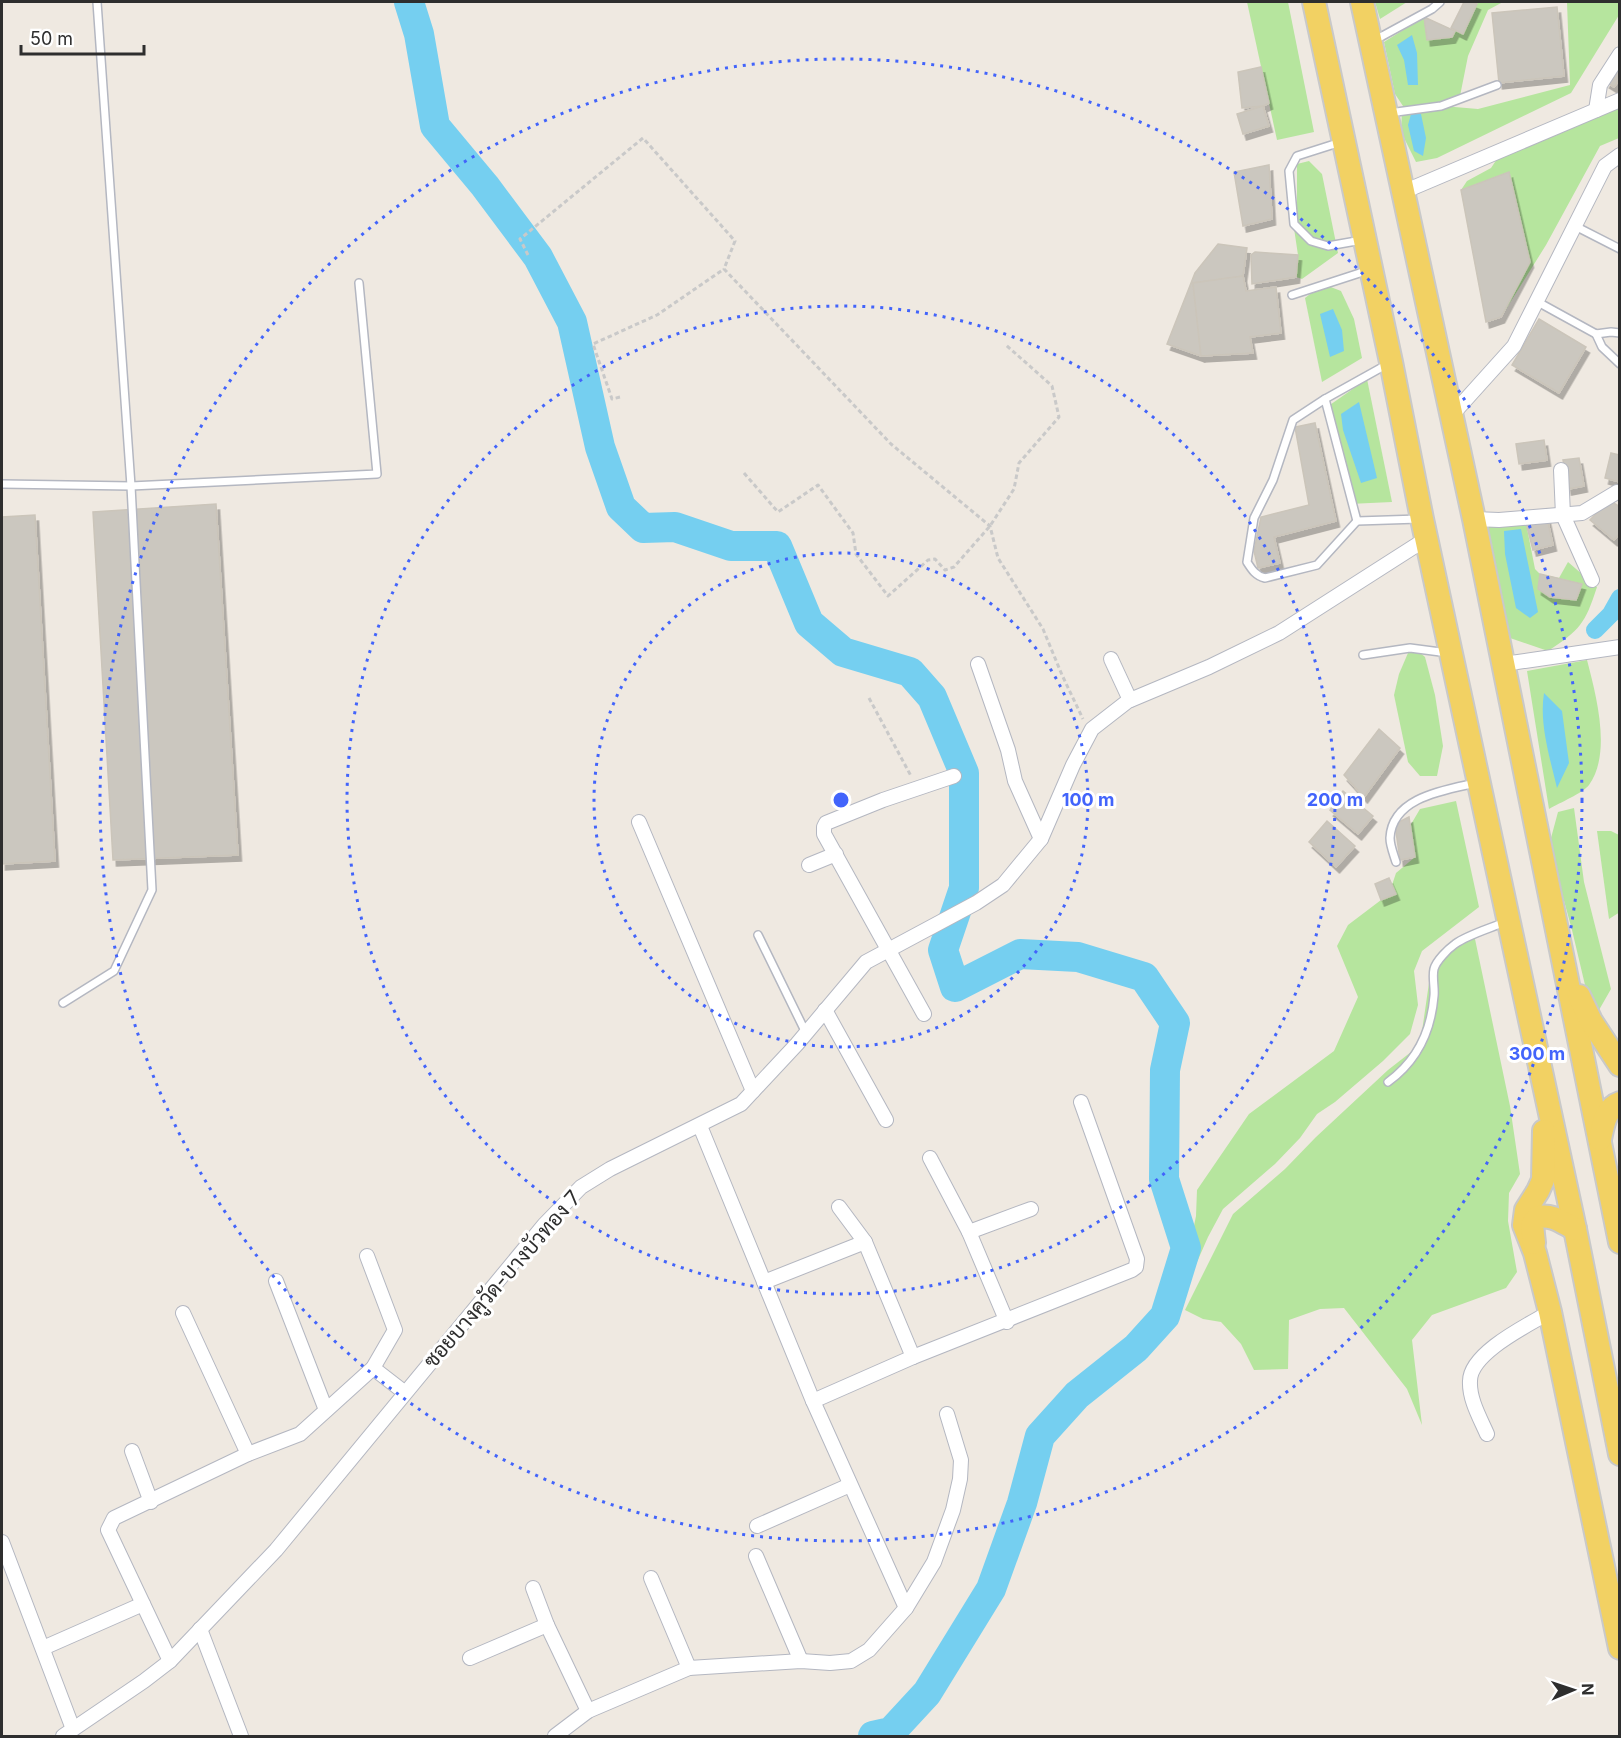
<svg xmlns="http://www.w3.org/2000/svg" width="1621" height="1738" font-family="Inter,Sarabun,sans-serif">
  <defs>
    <filter id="shadow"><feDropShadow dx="3.5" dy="6" stdDeviation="0" flood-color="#0004"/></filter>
  </defs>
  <rect width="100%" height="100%" fill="#efe9e1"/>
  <g fill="#b6e59e">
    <polygon points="1247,2 1288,2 1314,132 1277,140"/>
    <polygon points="1375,2 1407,2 1380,19"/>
    <polygon points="1478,2 1503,2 1488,10 1468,56 1459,101 1443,106 1478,109 1570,85 1567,2 1619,2 1619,15 1571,93 1437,158 1416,162 1401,132 1402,110 1405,109 1395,94 1384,42 1424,17 1428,40 1452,37 1455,31 1463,33"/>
    <polygon points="1619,101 1619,138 1600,146 1546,245 1501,317 1530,262 1509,173 1461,190 1467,181 1491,168 1499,156"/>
    <polygon points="1309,161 1322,174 1338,253 1302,279 1296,277 1298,255 1292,215 1297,204 1297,164"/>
    <polygon points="1323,284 1341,291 1354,319 1362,358 1322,382 1305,298"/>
    <polygon points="1367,379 1392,502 1349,504 1327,407"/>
    <path d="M1489 521 1526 523 1535 569 1540 574 1559 578 1568 562 1597 587C1585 624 1580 630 1548 651L1510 638 1489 545Z"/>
    <polygon points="1417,650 1425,657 1435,695 1443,746 1437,776 1420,776 1408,762 1394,695 1399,674 1408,653"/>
    <path d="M1587 660C1596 695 1612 753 1589 785 1583 793 1559 803 1549 809L1527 671Z"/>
    <polygon points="1456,801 1479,907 1422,951 1414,971 1418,1005 1410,1034 1383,1061 1335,1102 1317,1114 1300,1138 1275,1164 1223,1209 1208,1237 1178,1305 1196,1216 1197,1190 1249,1114 1334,1051 1358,997 1337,946 1348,925 1381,900 1395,894 1392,885 1396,873 1415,857 1410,826 1420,809"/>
    <polygon points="1574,808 1584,882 1611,989 1599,1010 1585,985 1572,930 1560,886 1551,838 1558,812"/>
    <polygon points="1611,831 1619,835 1620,912 1609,919 1597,831"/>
    <polygon points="1465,938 1475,939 1510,1106 1520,1174 1509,1193 1508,1221 1517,1272 1506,1288 1432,1315 1412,1340 1422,1425 1407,1389 1344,1308 1320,1309 1289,1320 1288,1369 1254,1370 1241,1344 1221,1322 1203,1319 1185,1310 1233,1214 1285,1169 1316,1137 1388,1070 1420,1045 1429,983 1441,950"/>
  </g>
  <g fill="#75cff0">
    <polygon points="1412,35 1417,53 1418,85 1408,85 1404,60 1397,45"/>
    <polygon points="1411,114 1421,114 1426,138 1423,156 1414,151 1408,125"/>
    <polygon points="1333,309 1342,330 1344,351 1330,357 1320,314"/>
    <polygon points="1359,402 1377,478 1361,483 1343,430 1341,414"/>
    <polygon points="1521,529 1538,612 1530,618 1516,608 1505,554 1504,531"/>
    <path d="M1544 693 1562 711 1569 763 1557 788C1550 758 1539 724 1544 693Z"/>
  </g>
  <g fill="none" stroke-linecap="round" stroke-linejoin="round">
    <polyline stroke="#75cff0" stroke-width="18" points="1595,630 1611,614 1620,598"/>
    <polyline stroke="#75cff0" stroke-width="30" points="409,2 419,34 435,126 485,186 538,257 572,322 600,447 621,507 643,528 675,527 731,546 777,546 809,623 843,652 910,672 932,697 964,773 964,888 943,950 955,987 1020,954 1078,957 1144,977 1175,1023 1165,1070 1164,1179 1186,1248 1165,1316 1136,1348 1077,1395 1040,1436 1022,1503 991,1589 927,1693 891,1732 873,1736"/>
  </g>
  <g fill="#cbc7bf" stroke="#cbc5ba" stroke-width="1.5" filter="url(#shadow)">
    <polygon points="1464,2 1472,2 1477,4 1463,34 1451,28"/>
    <polygon points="1557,7 1564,76 1499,83 1492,13"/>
    <polygon points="1424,17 1455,31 1452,37 1427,40"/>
    <polygon points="1619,61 1620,79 1614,87 1606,82"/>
    <polygon points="1261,67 1269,103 1263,106 1242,108 1238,72"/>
    <polygon points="1263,106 1269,126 1243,134 1237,114"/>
    <polygon points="1269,165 1272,219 1243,226 1234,172"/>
    <polygon points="1509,172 1530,262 1501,317 1486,322 1461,190"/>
    <polygon points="1218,244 1247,248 1243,276 1193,283 1201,356 1167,344 1195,273"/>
    <polygon points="1255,252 1298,255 1296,277 1252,284 1251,255"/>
    <polygon points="1243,276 1246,291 1276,287 1281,333 1250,337 1253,353 1201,356 1193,283"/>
    <polygon points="1539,319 1586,347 1559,393 1512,365"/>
    <polygon points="1315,423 1336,521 1274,537 1280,563 1258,568 1254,551 1261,517 1309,505 1295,427"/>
    <polygon points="1544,440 1547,460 1519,464 1516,444"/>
    <polygon points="1611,453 1620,455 1620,482 1605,478"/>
    <polygon points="1579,458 1584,486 1568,489 1563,460"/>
    <polygon points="1609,500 1620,507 1620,533 1614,540 1590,520"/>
    <polygon points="216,504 238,855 113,860 93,512"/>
    <polygon points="35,515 55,861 2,864 2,517"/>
    <polygon points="1547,518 1553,545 1533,550 1526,523"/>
    <polygon points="1540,574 1582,584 1576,600 1550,597 1538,589"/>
    <polygon points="1379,729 1400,748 1364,797 1344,775"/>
    <polygon points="1343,791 1373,816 1358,834 1330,810"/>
    <polygon points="1409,817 1415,857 1400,860 1395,824"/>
    <polygon points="1327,821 1355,846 1336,867 1309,842"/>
    <polygon points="1389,878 1396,894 1381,900 1375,884"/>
  </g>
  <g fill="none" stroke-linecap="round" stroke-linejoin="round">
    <defs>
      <g id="lane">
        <polyline points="1375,40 1432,9 1440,2"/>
        <polyline points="1389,113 1441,106 1497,85"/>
        <polyline points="1341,142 1297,156 1289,171 1294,224 1311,241 1328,246 1362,240"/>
        <polyline points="1575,226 1620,249"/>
        <polyline points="1292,295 1369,270"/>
        <polyline points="1536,301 1596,334 1611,332 1620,333"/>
        <polyline points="1596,334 1602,347 1620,364"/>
        <polyline points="1386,365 1325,399 1357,521 1419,519"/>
        <path d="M1325 399 1293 420 1273 480 1254 518 1247 562C1252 570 1256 576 1265 578L1317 565 1357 521"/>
        <polyline points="2,484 131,486 377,474 359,283"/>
        <polyline points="1363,655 1410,648 1448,653"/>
        <path d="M1396 862C1394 855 1390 846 1390 838 1392 797 1445 790 1476 783"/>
        <polyline points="758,935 806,1033"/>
        <polyline points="63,1003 114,971 152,890 131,486 97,2"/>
        <path d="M1388 1082C1417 1061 1431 1032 1434 996 1435 988 1432 977 1434 969 1436 961 1448 949 1455 944 1467 935 1491 928 1505 922"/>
      </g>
      <g id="street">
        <polyline points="1596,110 1600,85 1620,54"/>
        <polyline points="1403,192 1620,100"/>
        <polyline points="1451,416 1514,346 1605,166 1620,155"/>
        <polyline points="1561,470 1563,515 1592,580"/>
        <polyline points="1474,519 1499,520 1582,513 1617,492"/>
        <polyline points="1111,659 1130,700"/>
        <polyline points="978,664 1008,750 1015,781 1041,839"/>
        <polyline points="1504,664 1620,647"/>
        <polyline points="639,822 753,1091"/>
        <polyline points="809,865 836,854"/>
        <polyline points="825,1010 886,1120"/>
        <polyline points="924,1014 824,834 824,827 826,823 883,800 954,776"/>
        <polyline points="700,1126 813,1401 906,1608"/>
        <polyline points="930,1158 969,1232 1007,1322"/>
        <polyline points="839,1207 865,1242 913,1357"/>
        <polyline points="969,1232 1031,1209"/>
        <polyline points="276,1281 326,1410"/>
        <polyline points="764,1282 865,1242"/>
        <polyline points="183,1313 248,1454"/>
        <polyline points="373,1368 404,1392"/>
        <polyline points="813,1401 913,1357 1132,1270 1136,1267 1137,1259 1081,1102"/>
        <path d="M1487 1434C1480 1418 1469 1399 1470 1381 1470 1353 1528 1325 1550 1312"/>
        <polyline points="132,1451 151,1502"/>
        <polyline points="757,1526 850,1485"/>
        <polyline points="2,1542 73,1729"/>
        <polyline points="756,1556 801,1661"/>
        <polyline points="651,1578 689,1668"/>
        <polyline points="533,1588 547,1625 588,1711"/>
        <polyline points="200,1629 241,1736"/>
        <polyline points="43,1648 143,1604"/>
        <polyline points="470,1658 547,1625"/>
        <polyline points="170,1661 108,1530 114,1518 248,1454 300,1434 373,1368 395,1330 367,1256"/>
        <polyline points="63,1736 144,1681 170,1661 276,1550 544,1225 581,1187 610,1169 741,1104 797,1044 866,962 976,903 1003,885 1041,839 1073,765 1092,729 1128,701 1209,667 1279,633 1426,539"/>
        <polyline points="555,1736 588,1711 689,1668 801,1661 830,1663 851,1661 869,1650 906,1608 934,1562 953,1510 960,1479 961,1460 947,1414"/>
      </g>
      <g id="primary">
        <polyline points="1314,2 1391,362 1422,519 1575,1229 1620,1454"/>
        <polyline points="1362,2 1474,519 1620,1242"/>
        <polyline points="1579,996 1591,1021 1620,1065"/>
        <polyline points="1544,1131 1543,1180 1538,1191 1526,1210 1524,1225 1535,1253 1550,1312 1620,1648"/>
        <path d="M1600 1139C1603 1126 1605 1108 1620 1103"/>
        <path d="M1534 1243 1532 1225 1538 1217C1553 1214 1563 1223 1575 1229"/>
      </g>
    </defs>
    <use href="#lane" stroke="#b4b7c1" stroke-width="10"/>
    <use href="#street" stroke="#b4b7c1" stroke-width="16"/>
    <use href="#primary" stroke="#c9c9c9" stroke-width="26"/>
    <g stroke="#c9c9c9" stroke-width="3" stroke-dasharray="4.5 3" stroke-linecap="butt">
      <polyline points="528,255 520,239 643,138 735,241 724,269 891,444 990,526 998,558 1043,629 1062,675 1083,719"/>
      <polyline points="620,397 612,399 593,344 657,315 724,269"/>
      <polyline points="744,473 778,512 818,485 853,533 856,554 888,596 928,560 935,559 945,570 954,567 990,526 1014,489 1019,463 1059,417 1052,386 1006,345"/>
      <polyline points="869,698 911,776"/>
    </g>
    <use href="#lane" stroke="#fff" stroke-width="7"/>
    <use href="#street" stroke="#fff" stroke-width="14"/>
    <use href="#primary" stroke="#f2d163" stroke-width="22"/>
  </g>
  <g fill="none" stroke="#4264fb" stroke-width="3" stroke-dasharray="3 6">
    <circle cx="841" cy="800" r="247"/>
    <circle cx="841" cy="800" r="494"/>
    <circle cx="841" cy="800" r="741"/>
  </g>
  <g text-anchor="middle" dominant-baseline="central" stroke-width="6" stroke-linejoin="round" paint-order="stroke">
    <g font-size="21" fill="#2e2e2e" stroke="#fff">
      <text transform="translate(502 1279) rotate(-49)">ซอยบางคูวัด-บางบัวทอง 7</text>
    </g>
  </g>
  <circle cx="841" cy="800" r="9" fill="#4264fb" stroke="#fff" stroke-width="3"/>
  <g font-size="18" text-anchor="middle" font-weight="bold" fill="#4264fb" stroke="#fff" stroke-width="6" stroke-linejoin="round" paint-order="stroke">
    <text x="1088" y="806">100 m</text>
    <text x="1335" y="806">200 m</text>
    <text x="1537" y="1060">300 m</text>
  </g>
  <rect width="1621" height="1738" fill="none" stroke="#2e2e2e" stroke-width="6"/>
  <g transform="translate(1573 1690) rotate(88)" stroke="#ffffff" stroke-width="4.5" paint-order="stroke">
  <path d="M0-4.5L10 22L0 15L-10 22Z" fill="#2e2e2e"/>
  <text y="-9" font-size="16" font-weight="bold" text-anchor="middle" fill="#2e2e2e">N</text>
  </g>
  <path d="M21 45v9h123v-9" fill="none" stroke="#2e2e2e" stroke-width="3"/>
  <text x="30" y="45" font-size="18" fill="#2e2e2e" stroke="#ffffff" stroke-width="4.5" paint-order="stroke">50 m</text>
</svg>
